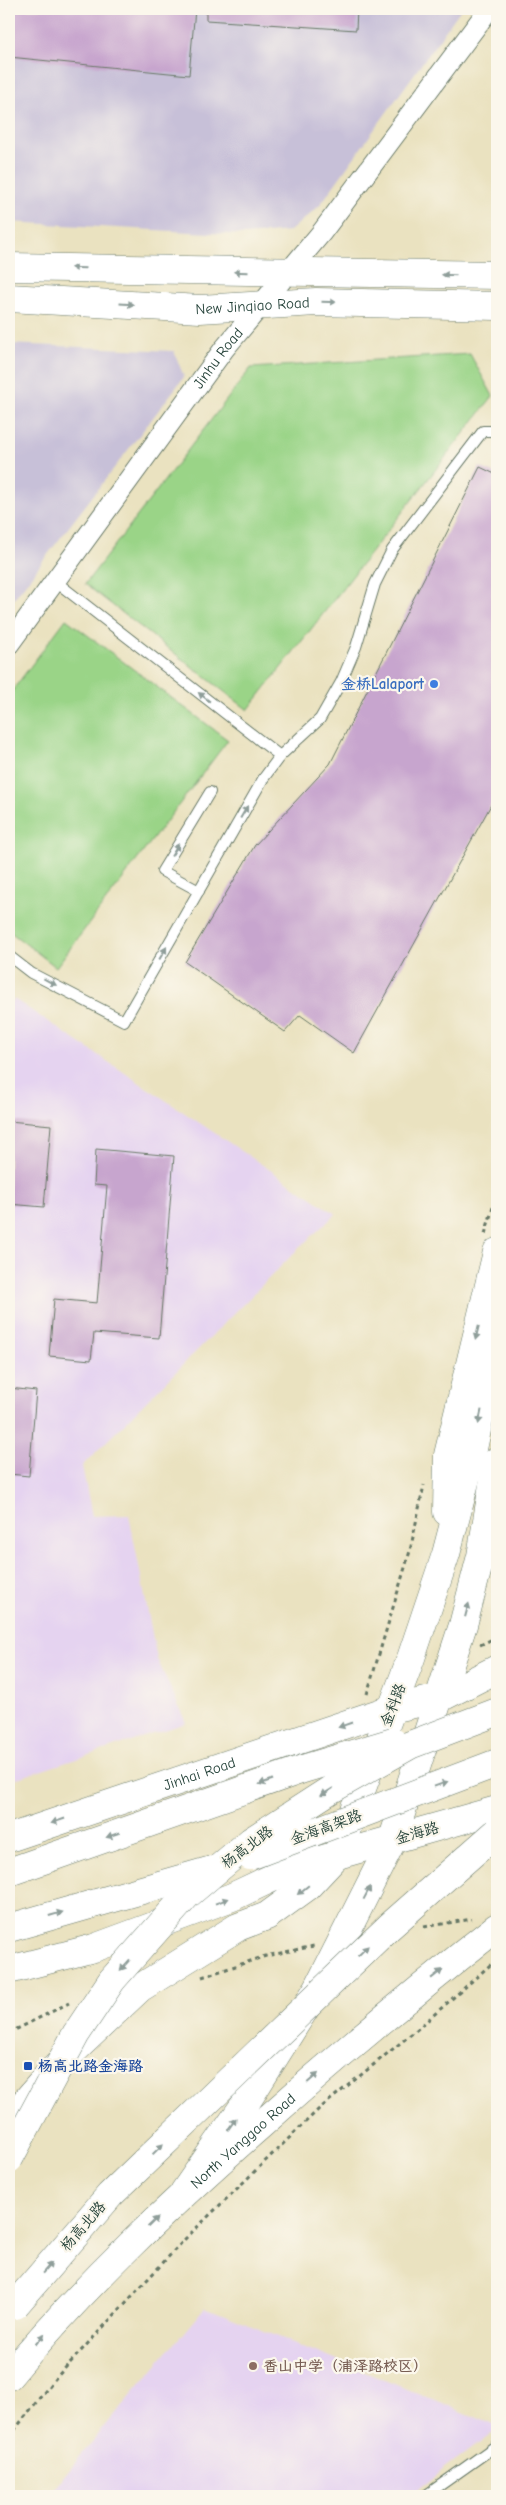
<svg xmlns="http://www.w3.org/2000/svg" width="506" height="2505" font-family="'Comic Neue','LXGW WenKai TC',sans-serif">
  <rect width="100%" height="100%" fill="#fbf7ec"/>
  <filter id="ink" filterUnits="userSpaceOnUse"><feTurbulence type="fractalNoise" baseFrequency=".02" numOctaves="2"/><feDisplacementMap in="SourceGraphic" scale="10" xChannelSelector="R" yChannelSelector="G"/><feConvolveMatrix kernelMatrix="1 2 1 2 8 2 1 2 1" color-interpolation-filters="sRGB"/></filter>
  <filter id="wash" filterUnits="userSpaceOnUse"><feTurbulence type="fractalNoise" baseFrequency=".0096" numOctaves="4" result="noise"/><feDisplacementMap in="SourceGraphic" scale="20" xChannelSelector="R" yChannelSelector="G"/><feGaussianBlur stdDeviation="1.12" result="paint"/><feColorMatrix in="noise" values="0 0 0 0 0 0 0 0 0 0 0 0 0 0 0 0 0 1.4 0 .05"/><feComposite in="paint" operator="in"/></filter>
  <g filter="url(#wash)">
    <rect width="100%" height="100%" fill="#eae2c0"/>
    <g fill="#e5d3f0">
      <polygon points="14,999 336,1214 301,1246 82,1466 92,1516 129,1515 157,1659 186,1723 9,1781 9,1004"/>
      <polygon points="205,2307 497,2426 497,2429 412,2493 412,2496 47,2496"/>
    </g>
    <g fill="#c7c0d8">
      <polygon points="9,9 461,9 320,205 290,231 245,235 9,222"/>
      <polygon points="9,344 174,351 184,377 9,605"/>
    </g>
    <g fill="#9ad487" stroke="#5c885e">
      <polygon points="470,354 493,396 248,710 85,584 251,368"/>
      <polygon points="66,619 228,740 56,967 9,931 9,695"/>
    </g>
    <g id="blocks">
      <g fill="#c7a5ce">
        <polygon points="9,9 195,9 189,75 9,57"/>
        <polygon points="206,9 357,9 356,30 206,20"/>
        <polygon points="480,467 497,475 497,794 354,1053 300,1015 285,1032 185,962 255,845 330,764"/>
        <polygon points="9,1121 51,1125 44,1207 9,1204"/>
        <polygon points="96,1149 174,1156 159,1338 94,1333 91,1360 49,1356 54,1299 97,1303 107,1186 94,1185"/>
        <polygon points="9,1388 36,1391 29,1476 9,1474"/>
      </g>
    </g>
  </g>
  <g filter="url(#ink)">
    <use href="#blocks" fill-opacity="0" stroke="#667765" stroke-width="1"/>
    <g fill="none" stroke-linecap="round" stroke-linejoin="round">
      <defs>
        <g id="lane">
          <polyline points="280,756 320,719 341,682 356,647 375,584 392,550 483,431 497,431"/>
          <polyline points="199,891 162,871 210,792"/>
          <polyline points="9,956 31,973 124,1021 263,779 280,756 55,581"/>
          <polyline points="425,2496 497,2445"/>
        </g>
        <g id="street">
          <path id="s1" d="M9 644 224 349 322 232 489 9"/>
        </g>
        <g id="secondary">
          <polyline points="9,267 497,275"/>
          <path id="s2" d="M9 298 200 309 316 302 497 306"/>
        </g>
        <g id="primary">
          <polyline points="447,1512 448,1455 497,1252"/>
          <path id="s3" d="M9 1838 391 1709 440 1698 497 1669"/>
          <polyline points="9,1970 94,1948 232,1897 295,1867 497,1810"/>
          <polyline points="9,2121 51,2072 140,1988 238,1927 267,1916 307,1887 337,1855 411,1658 446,1554 470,1463 497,1335"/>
          <polyline points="184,2192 245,2104 318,1988 392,1841 463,1625 481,1556 497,1461"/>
          <path id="s4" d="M9 2376C85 2284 173 2202 263 2123 339 2055 417 1990 497 1927"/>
        </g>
      </defs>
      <use href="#lane" stroke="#667765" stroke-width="12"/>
      <use href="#street" stroke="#667765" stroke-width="22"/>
      <use href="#secondary" stroke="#667765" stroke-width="29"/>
      <use href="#primary" stroke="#667765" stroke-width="29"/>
      <g stroke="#667765" stroke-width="3" stroke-dasharray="4 4" stroke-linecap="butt">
        <polyline points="485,1234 497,1194"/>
        <polyline points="480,1645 497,1637"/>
        <polyline points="367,1694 410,1551 424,1485"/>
        <polyline points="493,1865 497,1873"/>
        <polyline points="424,1927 472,1919"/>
        <polyline points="202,1977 266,1956 314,1946"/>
        <polyline points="9,2033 69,2003"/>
        <polyline points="9,2437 53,2381 186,2238 319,2109 420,2027 497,1959"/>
      </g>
      <use href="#lane" stroke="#fff" stroke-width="10"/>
      <use href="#street" stroke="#fff" stroke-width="20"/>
      <use href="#secondary" stroke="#fff" stroke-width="28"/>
      <use href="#primary" stroke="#fff" stroke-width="28"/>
      <defs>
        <g id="highway-bridge">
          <polyline points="250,1856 497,1763"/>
          <polyline points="9,1872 303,1769 393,1742"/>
          <polyline points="9,1928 212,1870"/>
          <polyline points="9,2159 76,2034 112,1980 187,1895 251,1841 330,1790 410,1745 497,1712"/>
          <polyline points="15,2305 110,2195 389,1927 497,1832"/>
        </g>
      </defs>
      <use href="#highway-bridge" stroke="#667765" stroke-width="29" stroke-linecap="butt"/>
      <use href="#highway-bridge" stroke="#fff" stroke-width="28"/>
    </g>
    <defs><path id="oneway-solid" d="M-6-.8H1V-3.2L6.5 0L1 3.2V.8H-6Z" transform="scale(1.25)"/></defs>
    <g fill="#8f9e9a">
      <use href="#oneway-solid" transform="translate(78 268) rotate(-179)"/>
      <use href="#oneway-solid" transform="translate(241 272) rotate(-179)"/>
      <use href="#oneway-solid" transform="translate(449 275) rotate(-179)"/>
      <use href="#oneway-solid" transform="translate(329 302) rotate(1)"/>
      <use href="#oneway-solid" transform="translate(127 304) rotate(4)"/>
      <use href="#oneway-solid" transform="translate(204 697) rotate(-142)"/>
      <use href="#oneway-solid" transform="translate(244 812) rotate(-60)"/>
      <use href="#oneway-solid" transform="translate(175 850) rotate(-59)"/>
      <use href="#oneway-solid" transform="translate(163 953) rotate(-60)"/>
      <use href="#oneway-solid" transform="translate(50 982) rotate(28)"/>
      <use href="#oneway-solid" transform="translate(477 1333) rotate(104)"/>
      <use href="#oneway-solid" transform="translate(480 1417) rotate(102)"/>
      <use href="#oneway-solid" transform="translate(467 1610) rotate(-75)"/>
      <use href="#oneway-solid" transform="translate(345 1725) rotate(161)"/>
      <use href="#oneway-solid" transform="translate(266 1782) rotate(161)"/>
      <use href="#oneway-solid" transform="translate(441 1784) rotate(-20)"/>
      <use href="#oneway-solid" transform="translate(327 1792) rotate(148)"/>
      <use href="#oneway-solid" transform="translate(58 1821) rotate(161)"/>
      <use href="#oneway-solid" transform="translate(113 1835) rotate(161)"/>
      <use href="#oneway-solid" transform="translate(303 1890) rotate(141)"/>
      <use href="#oneway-solid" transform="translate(367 1893) rotate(-62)"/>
      <use href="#oneway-solid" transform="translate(222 1901) rotate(-20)"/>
      <use href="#oneway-solid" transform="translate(56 1914) rotate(-16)"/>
      <use href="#oneway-solid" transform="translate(363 1951) rotate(-44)"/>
      <use href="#oneway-solid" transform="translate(125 1965) rotate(132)"/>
      <use href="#oneway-solid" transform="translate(437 1974) rotate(-38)"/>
      <use href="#oneway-solid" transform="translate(313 2078) rotate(-41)"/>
      <use href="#oneway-solid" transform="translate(232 2124) rotate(-55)"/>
      <use href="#oneway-solid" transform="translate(158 2149) rotate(-44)"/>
      <use href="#oneway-solid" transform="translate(153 2222) rotate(-44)"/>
      <use href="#oneway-solid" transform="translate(47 2268) rotate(-49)"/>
      <use href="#oneway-solid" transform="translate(40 2339) rotate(-50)"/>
    </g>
  </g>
  <circle fill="#3f7fe0" stroke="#fbf7ec" stroke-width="2" cx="434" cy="684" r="5"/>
  <rect fill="#1a4fb4" stroke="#fbf7ec" stroke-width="2" x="23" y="2061" width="10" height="10" rx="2.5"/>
  <circle fill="#8d6e63" stroke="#fbf7ec" stroke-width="2" cx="253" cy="2366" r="5"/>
  <g text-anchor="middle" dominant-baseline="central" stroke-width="4.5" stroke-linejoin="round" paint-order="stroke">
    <g font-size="15" fill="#1f3d34" stroke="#fbf7ec">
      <text stroke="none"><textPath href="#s2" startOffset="244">New Jinqiao Road</textPath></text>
      <text stroke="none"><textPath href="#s1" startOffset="354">Jinhu Road</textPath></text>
      <text transform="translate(393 1705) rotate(-69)">金科路</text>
      <text stroke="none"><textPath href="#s3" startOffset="201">Jinhai Road</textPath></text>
      <text transform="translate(326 1827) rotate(-20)">金海高架路</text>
      <text transform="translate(417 1833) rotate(-16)">金海路</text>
      <text transform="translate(247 1847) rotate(-37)">杨高北路</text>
      <text stroke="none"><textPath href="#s4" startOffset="332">North Yanggao Road</textPath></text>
      <text transform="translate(83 2226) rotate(-49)">杨高北路</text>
    </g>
    <g font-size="15" font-weight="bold" fill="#366cbe" stroke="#fbf7ec" text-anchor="end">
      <text x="424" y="684">金桥Lalaport</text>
    </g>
    <g font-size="15" font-weight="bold" fill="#164399" stroke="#fbf7ec" text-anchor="start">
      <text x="38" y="2066">杨高北路金海路</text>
    </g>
    <g font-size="15" font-weight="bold" fill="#785e54" stroke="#fbf7ec" text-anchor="start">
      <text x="263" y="2366">香山中学（浦泽路校区）</text>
    </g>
  </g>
  <rect width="506" height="2505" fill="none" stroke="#fbf7ec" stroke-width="30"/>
</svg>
